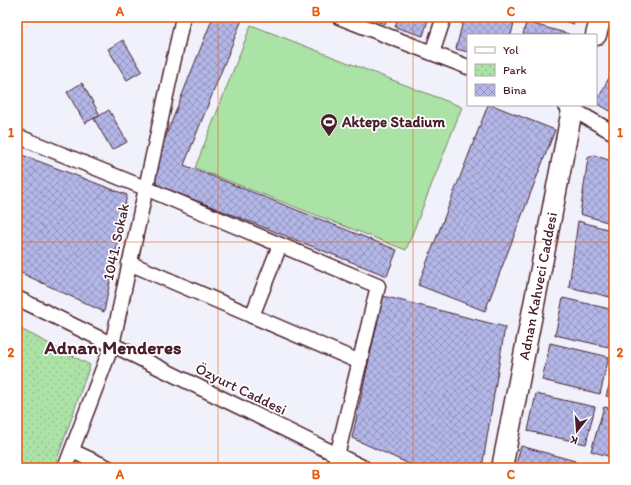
<svg xmlns="http://www.w3.org/2000/svg" width="631" height="485" font-family="Itim,sans-serif">
  <defs>
    <pattern id="park-dots" width="8" height="8" patternUnits="userSpaceOnUse"><rect width="8" height="8" fill="#abe2a6"/><path d="M2 2h.1M6 6h.1" fill="none" stroke="#95c18f" stroke-width="1.8" stroke-linecap="round"/></pattern>
    <pattern id="building-cross-hatch" width="8" height="8" patternUnits="userSpaceOnUse"><rect width="8" height="8" fill="#b3b7e8"/><path d="M0 0l8 8M0 8l8-8" fill="none" stroke="#9494bc"/></pattern>
  </defs>
  <rect width="100%" height="100%" fill="#f0f1fa"/>
  <filter id="ink" filterUnits="userSpaceOnUse"><feTurbulence type="fractalNoise" baseFrequency=".025" numOctaves="2"/><feDisplacementMap in="SourceGraphic" scale="8" xChannelSelector="R" yChannelSelector="G"/><feConvolveMatrix kernelMatrix="1 2 1 2 8 2 1 2 1" color-interpolation-filters="sRGB"/></filter>
  <g filter="url(#ink)">
    <polygon fill="#abe2a6" stroke="#7a8068" points="251,25 462,107 406,250 195,168"/>
    <polygon fill="url(#park-dots)" stroke="#7a8068" points="17,327 90,365 54,468 17,468"/>
    <g fill="url(#building-cross-hatch)" stroke="#4a1f2b">
      <polygon points="213,17 243,17 184,165 397,250 387,276 157,185 152,171"/>
      <polygon points="366,17 388,17 385,24"/>
      <polygon points="398,17 429,17 423,36 395,27"/>
      <polygon points="464,17 510,17 515,18 511,35 468,35 468,52 456,49"/>
      <polygon points="550,17 575,17 574,24"/>
      <polygon points="526,22 569,34 569,35 523,35"/>
      <polygon points="123,40 142,71 127,80 108,49"/>
      <polygon points="614,68 614,113 596,103"/>
      <polygon points="82,83 100,115 85,123 67,92"/>
      <polygon points="488,105 492,105 555,130 485,311 418,285"/>
      <polygon points="109,110 127,142 112,150 94,119"/>
      <polygon points="17,153 127,195 104,312 17,271"/>
      <polygon points="594,155 614,162 614,224 580,214 588,158"/>
      <polygon points="578,221 614,231 614,298 569,287"/>
      <polygon points="383,296 505,327 482,468 418,468 352,438"/>
      <polygon points="563,298 614,310 613,348 555,335"/>
      <polygon points="550,343 609,357 600,394 542,380"/>
      <polygon points="614,370 614,398 606,396"/>
      <polygon points="536,394 595,407 586,444 528,431"/>
      <polygon points="604,407 614,409 614,458 591,451"/>
      <polygon points="521,446 575,461 573,468 515,468"/>
    </g>
    <g fill="none" stroke-linecap="round" stroke-linejoin="round">
      <defs>
        <g id="street">
          <polyline points="339,17 468,67"/>
          <polyline points="432,53 444,17"/>
          <polyline points="565,105 614,133"/>
          <polyline points="17,136 145,188 378,286 334,468"/>
          <polyline points="129,263 360,362"/>
          <polyline points="17,298 364,468"/>
          <polyline points="252,316 280,245"/>
          <polyline points="72,451 109,468"/>
          <polyline points="65,468 112,345 183,17"/>
        </g>
        <g id="secondary">
          <polyline points="596,35 601,17"/>
          <polyline points="502,468 573,105"/>
        </g>
      </defs>
      <use href="#street" stroke="#4a1f2b" stroke-width="17"/>
      <use href="#secondary" stroke="#4a1f2b" stroke-width="23"/>
      <use href="#street" stroke="#fff" stroke-width="14"/>
      <use href="#secondary" stroke="#fff" stroke-width="20"/>
    </g>
  </g>
  <path fill="none" stroke="#e8590c" stroke-width="1" stroke-opacity="0.55" d="M218 17V468M413 17V468M17 242H614"/>
  <defs>
    <symbol id="stadium-pin" viewBox="-11 -11 22 30"><path d="M0 17L-7.5 6A9.5 9.5 0 1 1 7.5 6Z" fill="#4a1f2b" stroke="#fff"/><path d="M0-5a6.5 5 0 1 0 0 10a6.5 5 0 1 0 0-10ZM-3.5-1.8h7v3.6h-7Z" fill="#fff"/></symbol>
  </defs>
  <g fill-rule="evenodd">
    <use href="#stadium-pin" x="319" y="112" width="20" height="27"/>
  </g>
  <g text-anchor="middle" dominant-baseline="central" stroke-width="3.5" stroke-linejoin="round" paint-order="stroke">
    <g font-size="15" font-weight="bold" fill="#4a1f2b" stroke="#fff" text-anchor="start">
      <text x="342" y="122">Aktepe Stadium</text>
    </g>
    <g font-size="15" fill="#4a1f2b" stroke="#fff">
      <text transform="translate(116 242) rotate(-78)">1041. Sokak</text>
      <text transform="translate(538 286) rotate(-79)">Adnan Kahveci Caddesi</text>
      <text transform="translate(241 389) rotate(26)">Özyurt Caddesi</text>
    </g>
    <g font-size="19" font-weight="bold" fill="#4a1f2b" stroke="#fff">
      <text x="113" y="347">Adnan Menderes</text>
    </g>
  </g>
  <rect width="631" height="485" fill="none" stroke="#fff" stroke-width="44"/>
  <rect x="467" y="34" width="130" height="72" fill="#ffffff" stroke="#b7a5aa"/>
  <rect x="475" y="47" width="20" height="6" fill="#ffffff" stroke="#b7a5aa"/>
  <text x="503" y="54" font-size="12" fill="#4a1f2b">Yol</text>
  <rect x="475" y="64" width="20" height="12" fill="url(#park-dots)" stroke="#b7a5aa"/>
  <text x="503" y="74" font-size="12" fill="#4a1f2b">Park</text>
  <rect x="475" y="84" width="20" height="12" fill="url(#building-cross-hatch)" stroke="#b7a5aa"/>
  <text x="503" y="94" font-size="12" fill="#4a1f2b">Bina</text>
  <g transform="translate(577 431) rotate(197)" stroke="#ffffff" stroke-width="3" paint-order="stroke">
  <path d="M0-3L7 15L0 10L-7 15Z" fill="#4a1f2b"/>
  <text y="-6" font-size="11" font-weight="bold" text-anchor="middle" fill="#4a1f2b">K</text>
  </g>
  <rect x="22" y="22" width="587" height="441" fill="none" stroke="#e8590c" stroke-width="1.5"/>
  <g font-size="13" text-anchor="middle" font-weight="bold" fill="#e8590c">
    <text x="120" y="16">A</text>
    <text x="316" y="16">B</text>
    <text x="511" y="16">C</text>
    <text x="11" y="137">1</text>
    <text x="620" y="137">1</text>
    <text x="11" y="357">2</text>
    <text x="620" y="357">2</text>
    <text x="120" y="479">A</text>
    <text x="316" y="479">B</text>
    <text x="511" y="479">C</text>
  </g>
</svg>
